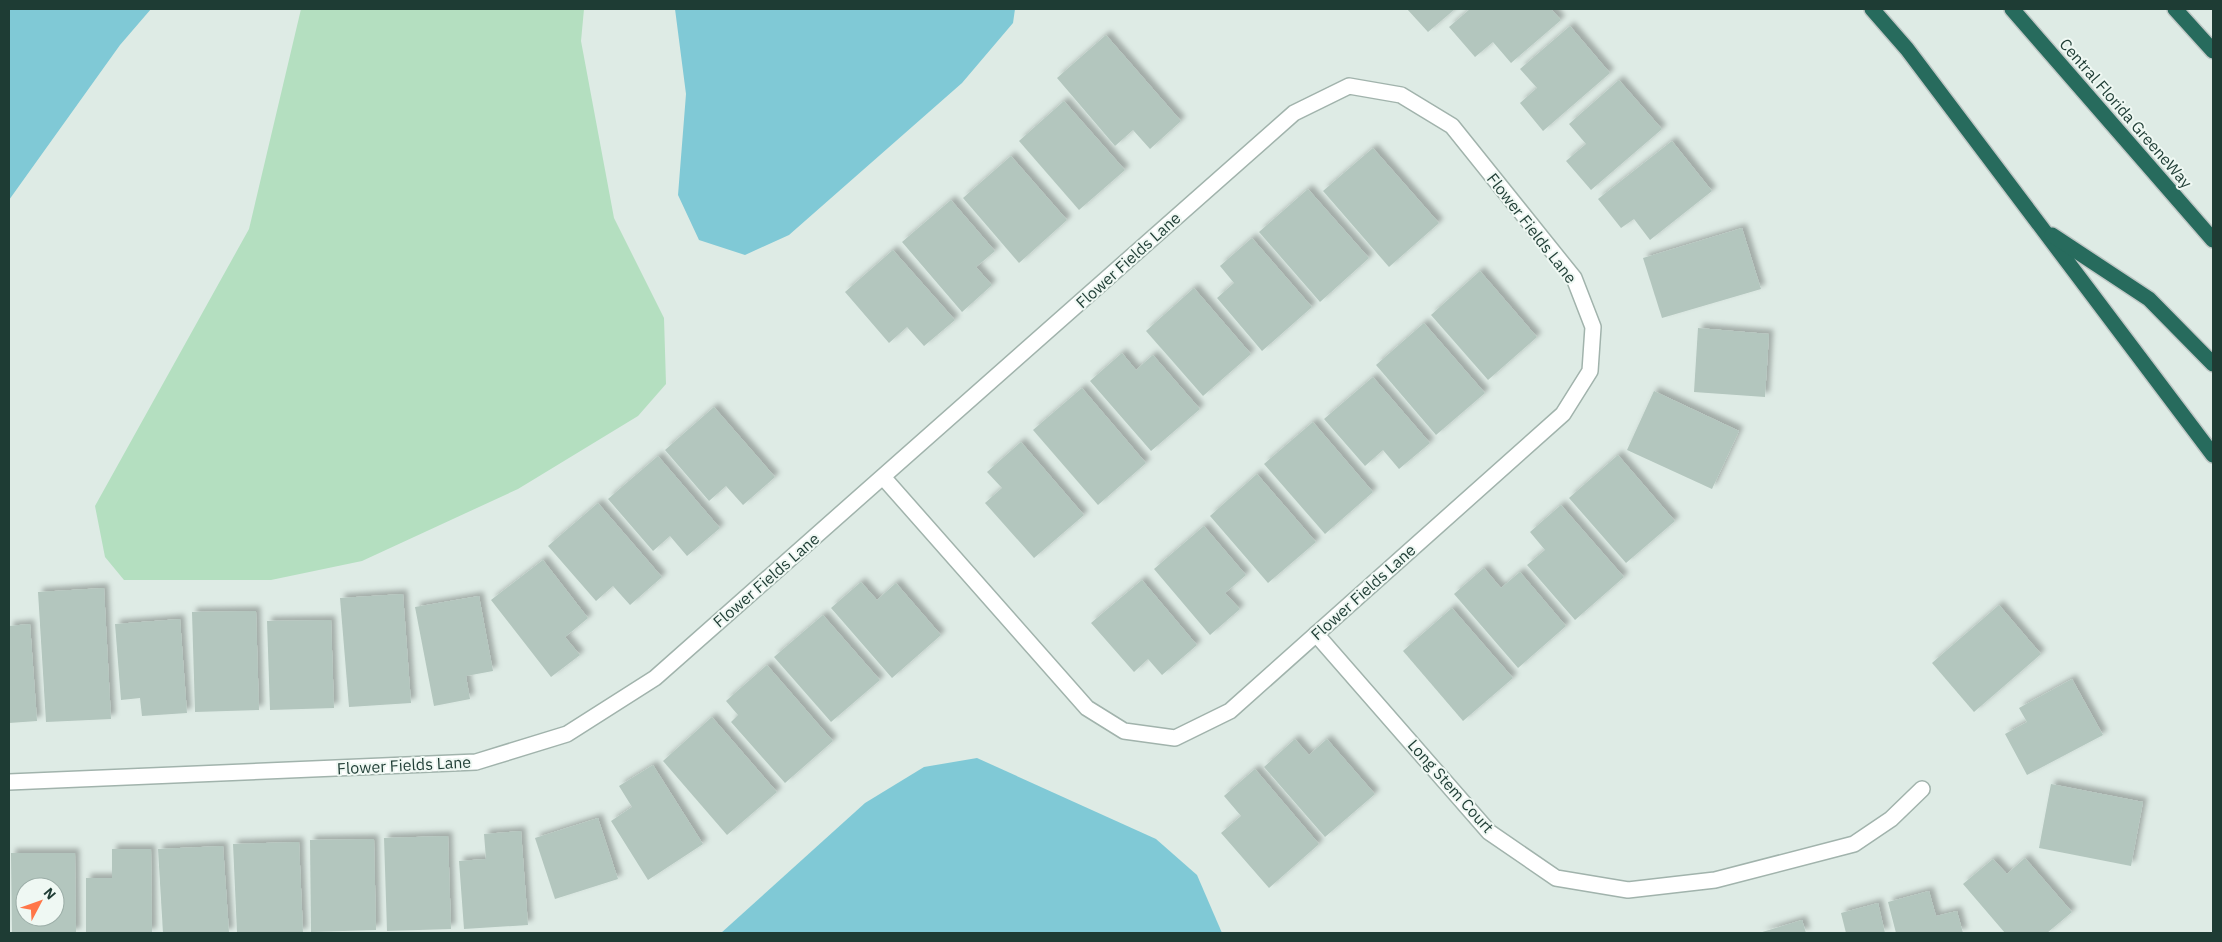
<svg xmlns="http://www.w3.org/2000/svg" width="2222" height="942" font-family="'IBM Plex Sans',sans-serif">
  <defs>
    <filter id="shadow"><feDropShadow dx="4.5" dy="-4.5" stdDeviation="2.5" flood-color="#0004"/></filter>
  </defs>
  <rect width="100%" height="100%" fill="#deebe5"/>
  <polygon fill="#b4dfc0" points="301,9 584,9 581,41 614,218 664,318 666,384 638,416 518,489 362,561 271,580 124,580 105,557 95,506 249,229"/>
  <g fill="#80c9d6">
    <polygon points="9,9 151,9 120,45 9,200"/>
    <polygon points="675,9 1015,9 1013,23 962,83 789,235 745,255 699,240 678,195 686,94"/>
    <polygon points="977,758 1156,839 1197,875 1222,933 721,933 865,803 924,767"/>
  </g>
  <g fill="#b3c6be" fill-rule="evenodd" filter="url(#shadow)">
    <polygon points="1407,9 1455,9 1428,32"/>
    <polygon points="1470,9 1551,9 1561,20 1511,63 1493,42 1475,57 1449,27"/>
    <polygon points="1570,26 1610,73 1543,131 1520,103 1537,88 1520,69"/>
    <polygon points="1106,35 1181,121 1150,149 1133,130 1115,146 1057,78"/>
    <polygon points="1619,80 1662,129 1591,190 1566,161 1586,144 1569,124"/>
    <polygon points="1064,101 1125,170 1079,210 1019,141"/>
    <polygon points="1672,141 1712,191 1650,240 1634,219 1621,228 1598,199"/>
    <polygon points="1373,148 1439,223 1389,267 1323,191"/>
    <polygon points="1011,156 1067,220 1019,263 963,198"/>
    <polygon points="1308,189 1369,258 1320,302 1259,232"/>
    <polygon points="951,200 995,251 976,267 992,285 962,312 902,242"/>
    <polygon points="1742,228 1761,289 1662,318 1643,258"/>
    <polygon points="1252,238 1312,307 1262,351 1217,298 1234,283 1220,266"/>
    <polygon points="893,250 955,320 924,346 907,327 889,343 845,292"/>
    <polygon points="1480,271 1537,337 1488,380 1431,315"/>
    <polygon points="1194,288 1251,354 1203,396 1146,331"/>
    <polygon points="1424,323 1485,393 1436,435 1376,365"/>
    <polygon points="1698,328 1769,334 1765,397 1694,392"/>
    <polygon points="1122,353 1136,370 1153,355 1200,409 1151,451 1090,381"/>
    <polygon points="1373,377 1430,443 1399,469 1383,450 1365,466 1324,419"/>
    <polygon points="1082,388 1146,463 1098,505 1033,430"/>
    <polygon points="1654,391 1739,431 1712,489 1627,450"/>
    <polygon points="714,407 775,477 743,505 726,486 709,501 665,450"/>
    <polygon points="1313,422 1373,492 1325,534 1264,464"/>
    <polygon points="1021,442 1084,515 1034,558 985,503 1002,488 987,472"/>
    <polygon points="1618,455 1675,521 1626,563 1569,498"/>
    <polygon points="658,456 720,528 687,556 670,536 653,551 608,499"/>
    <polygon points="1257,474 1316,542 1268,583 1210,516"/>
    <polygon points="598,503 662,577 630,605 613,586 596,601 548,546"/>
    <polygon points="1561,505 1624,577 1575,620 1527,565 1545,550 1530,532"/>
    <polygon points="1204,526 1246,575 1225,593 1240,609 1210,635 1154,569"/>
    <polygon points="543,560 588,618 565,637 580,655 551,677 491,600"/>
    <polygon points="1484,568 1501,588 1520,572 1566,626 1518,668 1454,594"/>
    <polygon points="1142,580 1197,645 1162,675 1148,659 1134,672 1091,623"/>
    <polygon points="861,582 877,600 896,583 941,635 892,678 831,608"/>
    <polygon points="104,588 111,719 46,722 38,592"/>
    <polygon points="403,594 411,703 349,707 340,598"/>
    <polygon points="479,596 493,671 466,676 470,699 434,706 415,607"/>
    <polygon points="1999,605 2041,654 1974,712 1932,663"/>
    <polygon points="1452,608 1513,678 1463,721 1403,651"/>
    <polygon points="256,611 259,710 195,712 192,612"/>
    <polygon points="823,615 880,680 831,722 774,657"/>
    <polygon points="180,619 187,713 142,716 140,698 121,700 115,624"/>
    <polygon points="331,620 334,708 270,710 267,621"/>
    <polygon points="30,624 37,721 9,723 9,626"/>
    <polygon points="767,665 833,741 785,783 731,722 738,715 726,701"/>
    <polygon points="2072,679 2103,735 2027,775 2005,734 2027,722 2019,708"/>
    <polygon points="712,717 777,792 727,835 663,761"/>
    <polygon points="1295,739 1309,755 1327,739 1375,794 1325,837 1264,767"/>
    <polygon points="653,765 703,844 648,880 611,821 632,807 619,786"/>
    <polygon points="1255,769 1319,844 1269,888 1221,833 1241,816 1224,796"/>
    <polygon points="2051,784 2143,802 2131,866 2039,848"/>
    <polygon points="598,818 618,879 555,899 535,838"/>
    <polygon points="521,831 528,925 464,929 459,861 486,859 484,834"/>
    <polygon points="448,836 451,929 387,931 384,838"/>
    <polygon points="374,839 376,930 311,932 310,840"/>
    <polygon points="299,842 303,933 237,933 233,844"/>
    <polygon points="223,846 229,933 163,933 158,849"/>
    <polygon points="112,849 151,849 152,933 86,933 86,878 112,878"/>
    <path d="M11 853H75L76 933H12ZM25 887H55V917H25Z"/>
    <polygon points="2025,858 2072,912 2047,933 2005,933 1963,884 1993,859 2007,874"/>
    <polygon points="1929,891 1936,916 1957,911 1963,933 1896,933 1888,902"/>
    <polygon points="1878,903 1885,933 1846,933 1841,913"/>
    <polygon points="1802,920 1806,933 1759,933"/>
  </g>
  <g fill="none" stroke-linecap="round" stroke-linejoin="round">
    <defs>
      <g id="minor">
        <polyline points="1316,634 1489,832 1556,878 1628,890 1715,880 1854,844 1891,819 1922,789"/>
        <polyline points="9,782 476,762 567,734 655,678 1294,113 1349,86 1401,95 1452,126 1574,278 1593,327 1590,371 1563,414 1230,711 1175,738 1124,731 1087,708 883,477"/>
      </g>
      <g id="motorway">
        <polyline points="1872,9 1907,49 2213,455"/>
        <polyline points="2012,9 2213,240"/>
        <polyline points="2175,9 2213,51"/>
        <polyline points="2052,235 2149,299 2213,364"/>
      </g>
    </defs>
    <use href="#minor" stroke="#a1b3ac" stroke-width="18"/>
    <use href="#motorway" stroke="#c0c8c6" stroke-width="18"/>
    <use href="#minor" stroke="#fff" stroke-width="15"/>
    <use href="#motorway" stroke="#276b5d" stroke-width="15"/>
  </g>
  <g text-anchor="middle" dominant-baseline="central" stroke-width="4" stroke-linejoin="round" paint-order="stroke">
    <g font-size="16" fill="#1e3c34" stroke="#eff8f3">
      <text transform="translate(2126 113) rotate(49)">Central Florida GreeneWay</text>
      <text transform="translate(1532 228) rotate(52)">Flower Fields Lane</text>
      <text transform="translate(1128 260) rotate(-42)">Flower Fields Lane</text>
      <text transform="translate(766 580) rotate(-41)">Flower Fields Lane</text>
      <text transform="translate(1363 592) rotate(-42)">Flower Fields Lane</text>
      <text transform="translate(404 765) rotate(-3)">Flower Fields Lane</text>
      <text transform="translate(1451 786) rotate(48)">Long Stem Court</text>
    </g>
  </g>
  <rect width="2222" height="942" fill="none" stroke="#1e3c34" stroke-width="20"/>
  <g transform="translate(40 902) rotate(49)"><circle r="24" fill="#eff8f3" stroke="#9bada7"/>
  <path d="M0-4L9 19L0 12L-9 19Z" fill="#ff7648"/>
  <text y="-8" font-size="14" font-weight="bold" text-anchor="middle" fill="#1e3c34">N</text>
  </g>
</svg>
